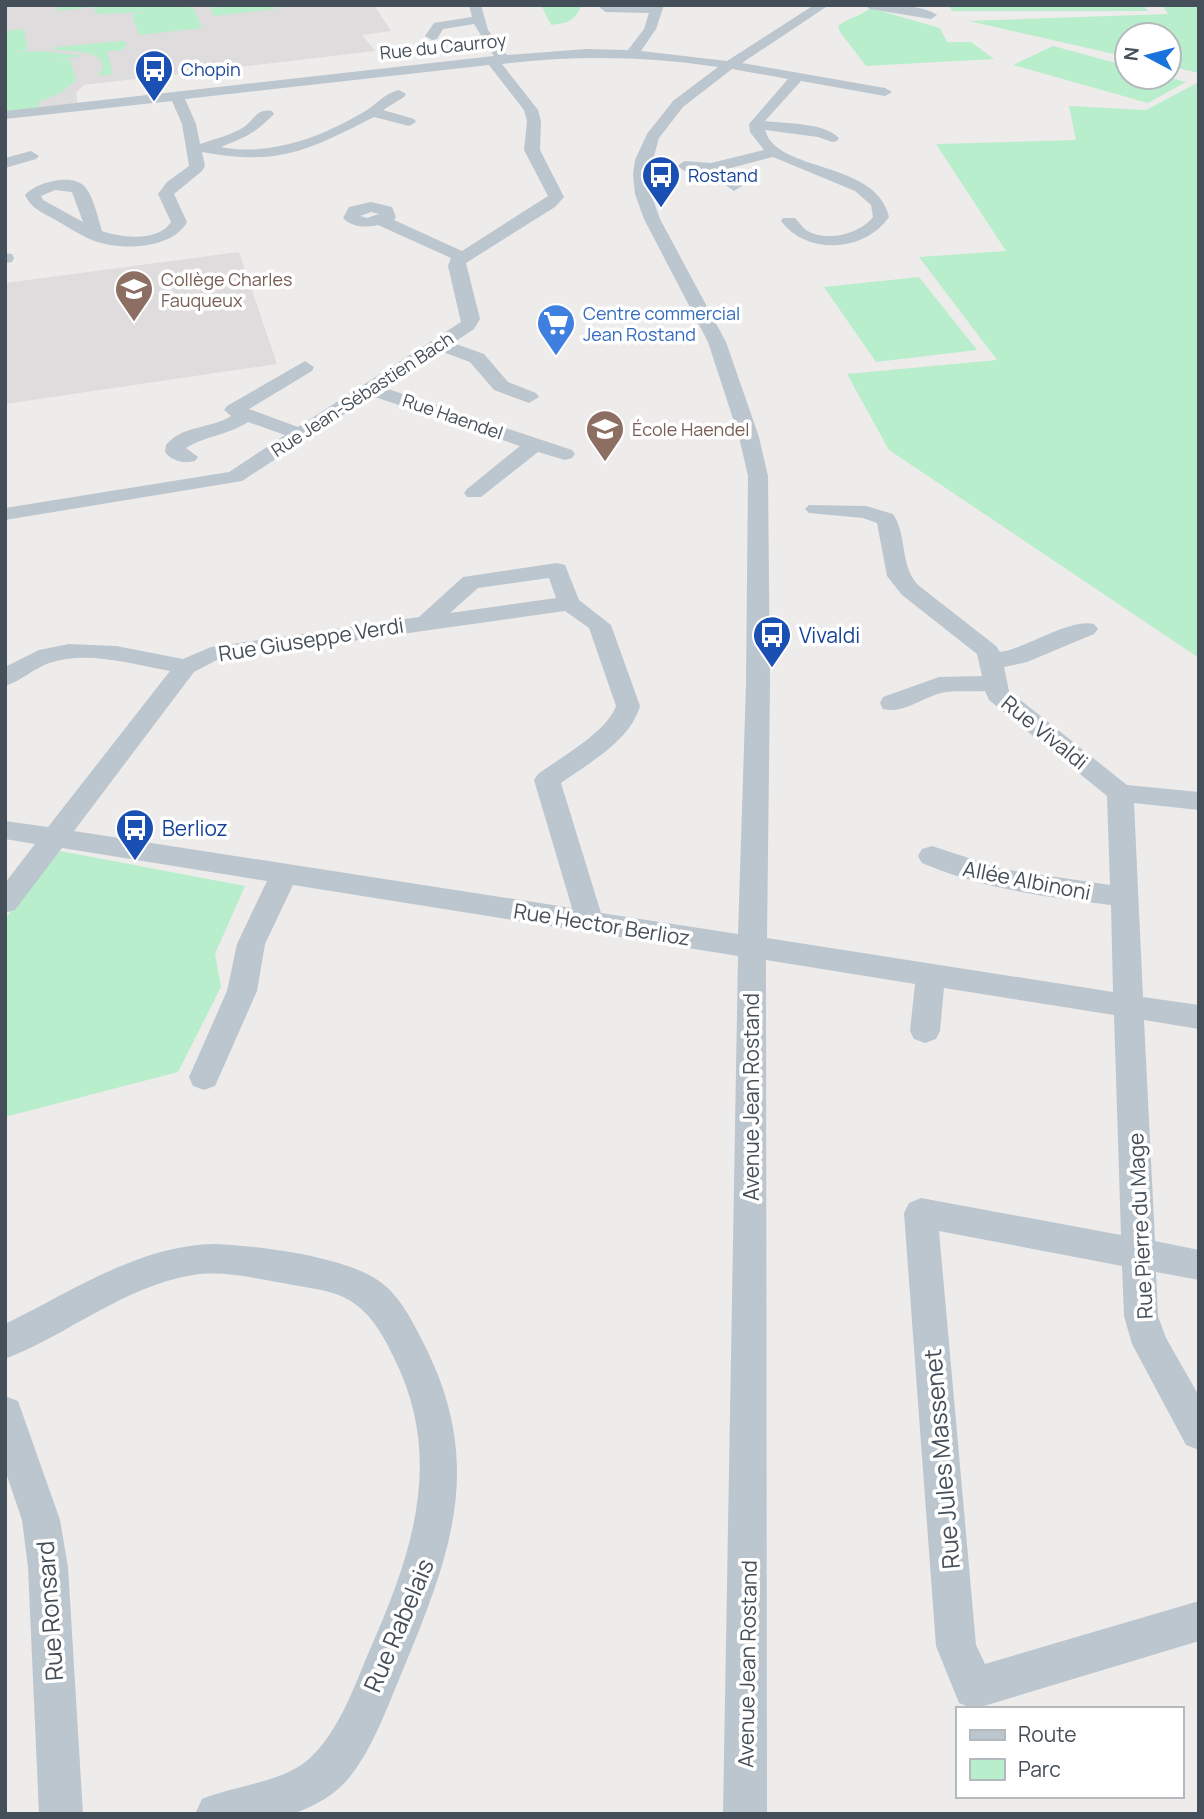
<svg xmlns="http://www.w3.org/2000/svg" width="1204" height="1819" font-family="Manrope,sans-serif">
  <rect width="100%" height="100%" fill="#eeebeb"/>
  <g fill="#dfdcdd">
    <polygon points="5,5 374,5 391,31 362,35 375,51 84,85 76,93 78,104 5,112"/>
    <polygon points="239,252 277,364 5,404 5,283"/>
  </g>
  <g fill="#b8eecb">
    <polygon points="56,5 206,5 182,9 194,8 202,28 139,35 132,14 147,12 96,14 94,7 58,11"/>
    <polygon points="272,5 275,9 214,16 210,6"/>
    <path d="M541 5H582C574 21 569 23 551 25Z"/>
    <polygon points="949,5 1143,5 1148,11 952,11"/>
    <polygon points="1162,5 1199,5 1199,73 1169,66 1169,35 1127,35 1127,57 969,21 1168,14"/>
    <path d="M870 8 940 28 947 42H971L994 59 866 66 840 32 838 26C849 17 860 17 870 8Z"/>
    <polygon points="24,29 28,50 12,52 41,51 84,56 48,61 70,59 76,80 62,92 39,102 39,108 5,112 5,31"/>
    <path d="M121 41 128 42 123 50 107 51 113 74 98 76C118 50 68 51 53 50L57 47Z"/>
    <polygon points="1053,46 1127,66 1127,77 1167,77 1186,82 1148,103 1013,65"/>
    <polygon points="1199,82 1199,658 889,450 847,374 997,360 919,257 1006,251 936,144 1076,140 1069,106 1146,110"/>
    <polygon points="919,277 977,350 876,362 824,287"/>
    <polygon points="60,851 245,886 215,954 221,987 178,1072 5,1117 5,919"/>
  </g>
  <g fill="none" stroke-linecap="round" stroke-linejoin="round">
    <g fill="#bcc6ce" fill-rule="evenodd">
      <path d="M469 5H481L488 30 507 55 586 49 628 50 644 29 649 13 606 12 600 8 602 5H664L656 29 641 51 727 61 814 5H829L742 63 885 88 892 92 885 96 801 81 765 121C787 124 823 122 839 138L837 141 832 142 818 137 765 130C776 173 877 160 889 217 865 252 807 256 781 221L783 218H795C798 221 802 227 806 230 826 243 860 234 873 217L871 205 855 191 773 157 723 170 742 186 734 191 707 172 685 171 677 166 685 161 711 163 764 150 750 132 749 124 788 79 732 69 683 107 659 138 649 174 651 194 660 219 726 342 759 437 768 476 770 684 767 938 1113 992 1111 905C1046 897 983 889 922 863L918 856 922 849 932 846 1002 869 1110 885 1107 796 989 700 985 691C971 692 954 690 941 693 922 698 903 714 883 709L880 703 883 697 939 677 982 676 977 654 902 595 887 576 877 523 863 518 809 513 805 509 809 505 866 506 893 514C908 537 899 564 918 585L996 646 1000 652C1027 648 1070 618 1094 624L1098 629 1094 634 1027 662 1004 667 1009 691 1127 785 1199 792V810L1134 803 1143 997 1199 1005V1029L1144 1020 1155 1241 1199 1250V1280L1156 1272 1158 1316 1166 1338 1199 1396V1450L1186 1445 1132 1344 1124 1316 1122 1266 939 1231 976 1645 985 1664 1199 1601V1641L974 1709 959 1703 936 1646 904 1213 909 1203 921 1198 1121 1235 1114 1015 944 988 940 1031 936 1039 925 1043 914 1039 910 1031 915 984 766 960 767 1814H723L738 956 293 885 265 944 257 991 219 1077 215 1086 204 1090 193 1086 189 1077 227 991 237 944 267 881 62 848 15 910 5 913V883L35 844 5 839V821L48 827 170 671C132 664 87 650 49 663 33 669 21 681 5 686V667L39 650 69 644 116 646 183 659 211 647 419 617 463 577 557 563 565 565 579 600 611 625 640 706C630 741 589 763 561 783L601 913 738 934 746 684 748 476 739 437 708 342 644 219 635 194 633 174 635 160 647 134 673 101 718 67C645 56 575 55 502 64L538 110 541 121 540 150 564 197 555 207 466 263 480 319 474 329 453 343 484 354 508 382 536 393 539 397 529 403 494 390 470 362 440 351 385 388 572 450 575 454 572 458 565 460 538 452 481 497H467L464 493 467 489 520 446 372 396 242 481 5 520V508L229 472 285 435 248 422C226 436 207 435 186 448L198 457 195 461C185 464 171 461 165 452L166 445C182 425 211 429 231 416L224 410 227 406 305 361 314 367 312 371 249 409 298 427 461 322 448 266 451 258 378 225C366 228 351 227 343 218L349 207 371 202 392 207 396 217 394 220 462 251 548 196 524 150 527 121 524 110 489 65 185 99 196 124 200 144C214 139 232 135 244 127 255 120 256 108 272 111L274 114C254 134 248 136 221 147 271 157 324 136 367 110 378 103 385 93 399 90L406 94 404 97 383 110 414 119 416 122 409 126 374 117C307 151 279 166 202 152L205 166 202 171 174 194 187 222C172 250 118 251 92 240 80 235 66 226 54 219 41 212 31 208 25 195 36 182 74 172 86 188 94 199 98 218 102 231 122 238 158 242 171 222L158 194 167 182 189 166 182 124 172 101 5 119V111L494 56 474 24 443 29 437 39 432 40 425 36 434 23 472 17ZM55 190 72 192 83 222 43 200 41 196ZM371 212 379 214 367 218 360 216ZM549 578 556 598 450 613 478 588ZM565 611 589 628 616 706C607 732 560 758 538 774L534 780 572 908 74 831 194 672 217 660Z"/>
      <path d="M864 5C883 5 923 4 937 15L931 19 870 9Z"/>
      <polygon points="31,151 39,156 36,159 5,168 5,158"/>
      <polygon points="5,253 12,254 14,258 12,262 5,263"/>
      <path d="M216 1244C259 1246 340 1256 376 1279 399 1293 413 1322 425 1346 484 1464 452 1551 405 1665 388 1704 366 1773 329 1796 319 1803 303 1811 291 1814 268 1818 221 1814 195 1814L202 1799C235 1785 283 1783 310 1758 340 1730 355 1684 371 1647 413 1552 444 1457 394 1358 384 1336 370 1312 349 1300 332 1290 308 1288 288 1284 257 1279 225 1270 193 1275 125 1286 69 1334 5 1359V1324C71 1292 141 1244 216 1244Z"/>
      <polygon points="5,1396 18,1401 60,1520 68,1567 83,1814 39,1814 28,1567 22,1520 5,1470"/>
    </g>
  </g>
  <defs>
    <symbol id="bus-pin" viewBox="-11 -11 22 30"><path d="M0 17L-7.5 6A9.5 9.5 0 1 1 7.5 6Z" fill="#1a4fb4" stroke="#fff"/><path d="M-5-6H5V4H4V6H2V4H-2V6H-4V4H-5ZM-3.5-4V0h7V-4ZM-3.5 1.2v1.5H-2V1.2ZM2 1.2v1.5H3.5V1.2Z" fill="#fff"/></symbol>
    <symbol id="school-pin" viewBox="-11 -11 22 30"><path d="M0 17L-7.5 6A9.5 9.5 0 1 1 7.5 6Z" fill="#8d6e63" stroke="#fff"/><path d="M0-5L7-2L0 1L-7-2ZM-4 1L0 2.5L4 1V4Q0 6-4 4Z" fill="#fff"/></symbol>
    <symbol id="supermarket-pin" viewBox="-11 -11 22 30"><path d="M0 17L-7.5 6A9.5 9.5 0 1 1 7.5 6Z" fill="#3f7fe0" stroke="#fff"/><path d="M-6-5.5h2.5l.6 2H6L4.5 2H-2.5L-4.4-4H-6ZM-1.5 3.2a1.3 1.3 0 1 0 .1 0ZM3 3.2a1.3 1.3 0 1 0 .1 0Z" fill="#fff"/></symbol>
  </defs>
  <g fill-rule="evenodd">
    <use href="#bus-pin" x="132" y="47" width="44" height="60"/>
    <use href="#bus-pin" x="639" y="153" width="44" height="60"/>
    <use href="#school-pin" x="112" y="267" width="44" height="60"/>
    <use href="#supermarket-pin" x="534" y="301" width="44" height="60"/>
    <use href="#school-pin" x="583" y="407" width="44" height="60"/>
    <use href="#bus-pin" x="750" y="613" width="44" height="60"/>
    <use href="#bus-pin" x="113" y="806" width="44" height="60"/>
  </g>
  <g text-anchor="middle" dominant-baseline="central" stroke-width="7" stroke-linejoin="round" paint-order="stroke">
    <g font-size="18" fill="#444f59" stroke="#fff">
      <text transform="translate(443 46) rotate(-6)">Rue du Caurroy</text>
      <text transform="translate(362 394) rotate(-33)">Rue Jean-Sébastien Bach</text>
      <text transform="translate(453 416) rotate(19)">Rue Haendel</text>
    </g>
    <g font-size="18" fill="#164399" stroke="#fff" text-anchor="start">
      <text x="181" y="69">Chopin</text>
      <text x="688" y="175">Rostand</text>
    </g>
    <g font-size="18" fill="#785e54" stroke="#fff" text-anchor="start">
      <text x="161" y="279">Collège Charles<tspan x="161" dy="21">Fauqueux</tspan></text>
      <text x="632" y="429">École Haendel</text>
    </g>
    <g font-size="18" fill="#366cbe" stroke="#fff" text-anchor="start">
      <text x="583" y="313">Centre commercial<tspan x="583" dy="21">Jean Rostand</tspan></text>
    </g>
    <g font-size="21" fill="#164399" stroke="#fff" text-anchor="start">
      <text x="799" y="635">Vivaldi</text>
      <text x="162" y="828">Berlioz</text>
    </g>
    <g font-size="21" fill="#444f59" stroke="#fff">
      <text transform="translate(311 639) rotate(-9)">Rue Giuseppe Verdi</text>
      <text transform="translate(1045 732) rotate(39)">Rue Vivaldi</text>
      <text transform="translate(1027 880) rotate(11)">Allée Albinoni</text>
      <text transform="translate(602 924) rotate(9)">Rue Hector Berlioz</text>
      <text transform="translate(751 1097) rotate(-90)">Avenue Jean Rostand</text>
      <text transform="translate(1140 1226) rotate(-93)">Rue Pierre du Mage</text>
      <text transform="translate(747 1664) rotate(-89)">Avenue Jean Rostand</text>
    </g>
    <g font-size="24" fill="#444f59" stroke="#fff">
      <text transform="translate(941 1459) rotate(-95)">Rue Jules Massenet</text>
      <text transform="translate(49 1611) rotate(-94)">Rue Ronsard</text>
      <text transform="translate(398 1625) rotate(-67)">Rue Rabelais</text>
    </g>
  </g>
  <rect width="1204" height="1819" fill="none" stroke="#444f59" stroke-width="14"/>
  <rect x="956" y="1707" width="228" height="91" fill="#ffffff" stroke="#b4b9bd" stroke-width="2"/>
  <rect x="970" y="1730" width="35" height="10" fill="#bcc6ce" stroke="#b4b9bd" stroke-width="2"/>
  <text x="1018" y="1742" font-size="21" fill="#444f59">Route</text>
  <rect x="970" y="1759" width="35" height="21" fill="#b8eecb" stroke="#b4b9bd" stroke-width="2"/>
  <text x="1018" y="1777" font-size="21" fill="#444f59">Parc</text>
  <g transform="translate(1148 56) rotate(277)"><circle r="33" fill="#ffffff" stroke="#b4b9bd" stroke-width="2"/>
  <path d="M0-5L12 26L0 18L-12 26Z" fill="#1973db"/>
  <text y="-10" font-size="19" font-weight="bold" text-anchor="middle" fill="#444f59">N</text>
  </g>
</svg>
